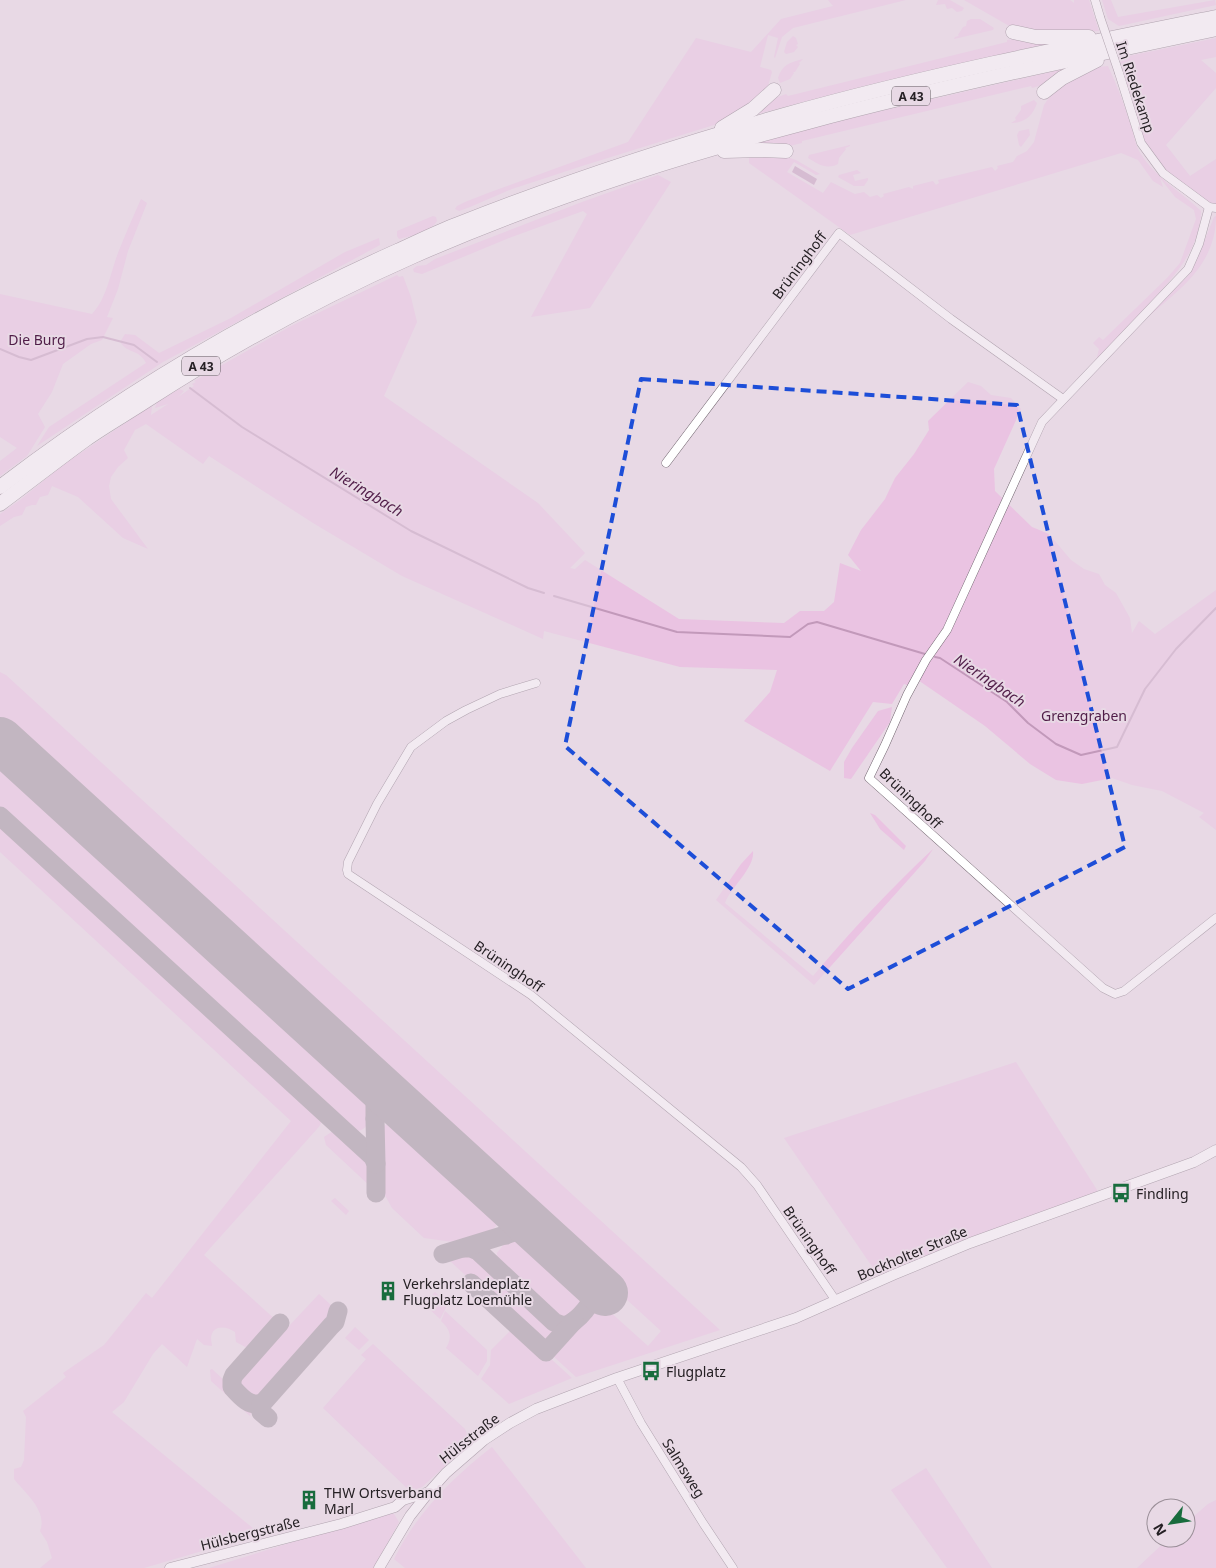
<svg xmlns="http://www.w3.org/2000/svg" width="1216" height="1568" font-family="'Noto Sans',sans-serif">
  <rect width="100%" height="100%" fill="#e8d9e5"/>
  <g fill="#eac3e2">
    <polygon points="828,0 906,0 793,28 782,37 775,58 774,57 778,38 768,35 760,67 771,70 772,72 768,86 764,94 730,120 582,166 512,189 470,207 459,211 455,209 457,206 465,202 488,193 628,142 696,38 751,52 781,19 833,6"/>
    <polygon points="938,0 950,0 964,8 962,11 957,12 952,8 947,9 945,4 936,5"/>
    <polygon points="964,0 1070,0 1074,3 1074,0 1089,0 1099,31 1045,34 1011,27"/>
    <polygon points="1102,0 1111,0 1118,17 1215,0 1216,5 1119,26 1108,19"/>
    <polygon points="971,19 980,19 994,28 993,30 954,39 955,37 959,36 958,35 963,27 966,26 967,21"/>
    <polygon points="793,36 796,38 798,44 796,45 798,47 794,52 786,54 784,52 787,42"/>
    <polygon points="1216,38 1216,57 1201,60 1216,73 1216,88 1166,145 1190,176 1216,159 1216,207 1210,206 1165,173 1143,142 1119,58"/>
    <polygon points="1017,39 1049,44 868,85 753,115 773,99 786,94 788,96 1007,42 1007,40"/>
    <path d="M803 59 799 63 800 64 795 72H793L794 73 790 79 780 83 778 78C782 65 790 62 803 59Z"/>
    <path d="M1108 66C1116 83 1123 101 1129 120 1133 129 1134 140 1138 149 1152 176 1181 191 1201 211 1200 252 1170 281 1144 309 1128 326 1112 343 1096 361L1099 349 1093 343 1099 337 1103 340 1167 278 1180 263 1196 219 1194 210 1175 197 1160 178 1163 187 1153 181 1138 160 1121 153 850 235 749 163V155L787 157 796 160 820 174 816 175 794 162 787 172 823 193 831 182 855 194 864 192 870 197 877 195 881 198 884 196 883 194 909 187 913 189V186L933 181 936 185 939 183 938 180 992 167 995 171 998 168 997 166 1013 162 1017 156 1027 151 1034 142 1044 105 1054 90 1090 68Z"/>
    <polygon points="1068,68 1042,85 1032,88 1031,86 802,141 802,143 781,148 749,145 833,122"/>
    <path d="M1034 100 1037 103C1033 116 1024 123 1011 123L1016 120 1015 118 1021 110V106Z"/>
    <polygon points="1029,129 1030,135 1021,147 1019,145 1017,135 1019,131"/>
    <path d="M850 145V146L845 148 846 149 839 158 838 164C826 170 818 164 808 158L809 155Z"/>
    <polygon points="857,170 861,173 853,175 855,181 868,178 868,180 864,186 854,186 838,177 839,175"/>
    <polygon points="658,175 671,182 590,308 531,317 587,214 583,211 509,238 422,274 414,272 413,269 417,266 426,265 435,259 582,202"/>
    <path d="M141 199 147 203 128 251 118 289 107 317 113 318 102 340 91 344 63 364 52 392 38 414 45 427 27 456 0 476V461L17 448 0 437V294L92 314C107 298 110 274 118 253 125 235 133 217 141 199Z"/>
    <path d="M433 216 436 217 437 221C430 233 411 236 399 239L397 236V231Z"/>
    <path d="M1216 216C1216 267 1176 292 1142 322H1139L1189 275 1198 257 1214 217Z"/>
    <path d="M379 238 380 245 163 362 37 446 49 427 146 363C139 349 128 354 120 342L125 334 135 335 159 353 231 318 345 252Z"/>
    <polygon points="397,275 399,277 403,276 411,297 417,322 384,396 538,503 585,553 570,568 575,569 585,560 679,619 784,623 800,611 824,611 834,602 840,563 861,571 848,555 861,530 885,499 895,478 914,454 929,430 928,421 968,382 981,386 991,395 1011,398 1021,409 994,469 995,491 1032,527 1049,534 1071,560 1084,569 1099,574 1105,585 1116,593 1130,618 1132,633 1139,621 1155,634 1216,590 1216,830 1199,817 1204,813 1162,791 1132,785 1112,778 1082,784 1056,780 1030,764 985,726 915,678 911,686 904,684 892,704 873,702 830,771 744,721 770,692 777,670 680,667 544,631 543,639 402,576 313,523 209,456 203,464 146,424 135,430 124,450 128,458 118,467 111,477 109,486 111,499 148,549 123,538 78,497 52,486 48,495 40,497 36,505 32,505 26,507 22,515 14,517 0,526 0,514 20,500 63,465 152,405 151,415 168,404 155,408 157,402 179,389 184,391 178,397 194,386 192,384 196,382 194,381 291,326"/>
    <polygon points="0,672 6,675 720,1330 576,1377 552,1355 552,1352 598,1301 648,1346 661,1331 0,725"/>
    <polygon points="892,707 890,722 851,779 844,778 844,762 852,748 878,711"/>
    <path d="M0 754 368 1091C378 1104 369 1145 346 1126L0 811Z"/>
    <polygon points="870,813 875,815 906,846 904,850 880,829"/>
    <path d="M0 821 319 1113C323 1119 322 1124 317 1129L204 1255 277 1321 253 1348 249 1349 236 1342 235 1332C227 1326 212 1324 211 1338 211 1341 212 1344 212 1346L204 1345 197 1339 187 1367 162 1344 153 1354 124 1402 112 1412 260 1534 144 1568H40L52 1558 47 1542 40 1531C48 1511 25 1493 14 1479V1469L21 1467 24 1460 26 1417 23 1411 66 1377 63 1373 104 1345 146 1293 152 1298 291 1121 0 852Z"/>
    <path d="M933 849 925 861 814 985 716 900 741 864 753 851C755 868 731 887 725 903L813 976C851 931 890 889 933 849Z"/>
    <polygon points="1016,1062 1099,1193 880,1278 784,1138"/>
    <polygon points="394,1120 401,1120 496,1207 499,1214 499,1220 496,1226 491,1231 453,1242 424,1238 392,1208 381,1188 379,1137 384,1126"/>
    <polygon points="333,1131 337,1131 342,1134 371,1161 371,1187 326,1145 324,1137"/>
    <polygon points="335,1198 349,1211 346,1215 331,1201"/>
    <polygon points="521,1238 527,1238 533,1241 584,1290 585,1302 573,1316 563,1320 552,1316 502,1269 498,1262 497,1253 504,1244"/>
    <polygon points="468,1255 474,1255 479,1258 556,1329 557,1335 544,1346 541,1345 450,1261"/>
    <polygon points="435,1292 448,1304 440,1319 424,1304"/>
    <path d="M319 1294 332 1306 329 1320 259 1397C250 1401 243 1393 237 1386L238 1377 283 1326 286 1327 289 1326Z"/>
    <path d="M445 1311 487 1350V1361L478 1376 446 1348C453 1337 450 1329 441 1321Z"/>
    <polygon points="355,1327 369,1340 359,1350 345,1338"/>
    <polygon points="514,1327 518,1329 572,1378 509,1404 481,1379 490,1365 491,1350"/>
    <polygon points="373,1344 465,1429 469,1440 466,1447 422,1487 411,1492 323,1408 366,1359 361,1355"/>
    <path d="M212 1369 227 1383C227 1396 247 1400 251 1412L250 1416 211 1381 210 1370Z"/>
    <path d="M492 1447 586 1568H405L394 1559C416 1514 452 1478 492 1447Z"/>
    <polygon points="926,1468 992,1568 947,1568 891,1490"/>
    <polygon points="1216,1500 1216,1568 1137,1568 1169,1538 1186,1538 1186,1523 1208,1504"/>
    <polygon points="387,1513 394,1514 399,1522 374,1568 209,1568"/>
  </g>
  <polygon fill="#c299ba" points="795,166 817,179 814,185 792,172"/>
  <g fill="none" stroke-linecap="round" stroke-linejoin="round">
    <g stroke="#c299ba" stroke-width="2">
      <polyline points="0,349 19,357 31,360 87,339 103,337 134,345 157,362"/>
      <polyline points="190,388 242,427 411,531 528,588 544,593"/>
      <polyline points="554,596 677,632 790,637 808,624 817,622 925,654"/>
      <polyline points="935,657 940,658 1007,702 1028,723 1056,744 1081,755 1117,747 1145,689 1176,649 1216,608"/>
    </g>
    <g stroke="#968c94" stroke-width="19">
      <polyline points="0,816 373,1157 376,1164 376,1193"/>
      <polyline points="370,1080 375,1089 375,1119"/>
      <path d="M376 1164 375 1119C379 1105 391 1101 403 1110"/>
      <path d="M506 1235C518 1226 517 1215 508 1205"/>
      <path d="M464 1248H471L478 1251 554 1322C558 1324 561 1326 566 1325 577 1323 596 1300 595 1288L586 1276"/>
      <polyline points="443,1254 524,1229 531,1229 539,1233"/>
      <polyline points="471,1283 546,1352 574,1321"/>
      <path d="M262 1403C250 1408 240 1396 232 1387V1380L234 1375 280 1323"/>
      <polyline points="268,1418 261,1412 261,1405 331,1326 335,1322 338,1311"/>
    </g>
    <polyline stroke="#968c94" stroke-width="46" points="0,740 605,1293"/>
    <defs>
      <g id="minor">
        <polyline points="1095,0 1100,17"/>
        <polyline points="1119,73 1141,143 1163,173 1209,207 1216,208"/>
        <polyline points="1209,207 1199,244 1188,269 1042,422 947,630 926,660 907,695 885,745 869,778 1103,988 1115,994 1124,991 1216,918"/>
        <polyline points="666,463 839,233 951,319 1063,399"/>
        <polyline points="536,683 500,694 466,710 446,721 411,747 377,804 348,862 347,870 348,874 531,995 741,1167 757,1185 836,1301"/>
        <polyline points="617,1378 641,1423 703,1523 733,1568"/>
      </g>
      <g id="tertiary">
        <polyline points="170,1568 341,1524 395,1507 403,1500 429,1492"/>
        <polyline points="379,1568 410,1516 429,1492 446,1473 484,1440 510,1423 536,1409 617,1378 796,1318 893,1275 970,1243 1194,1162 1216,1150"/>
      </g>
      <g id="motorway">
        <polyline points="1013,32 1036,37 1089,37"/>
        <polyline points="1044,92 1062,78 1097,60"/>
        <polyline points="722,128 753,109 774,90"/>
        <polyline points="724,151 761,150 786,151"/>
        <path d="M0 487C123 393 256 314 397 251 417 242 437 232 458 224 564 182 674 146 784 115 926 75 1072 46 1216 17"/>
        <path d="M0 504C28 483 56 461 85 440 105 426 126 414 146 401 231 346 321 297 414 256 669 144 944 86 1216 29"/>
      </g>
    </defs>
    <use href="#minor" stroke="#71656f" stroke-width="9"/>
    <use href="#tertiary" stroke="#71656f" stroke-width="11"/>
    <use href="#motorway" stroke="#71656f" stroke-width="15"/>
    <use href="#minor" stroke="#fff" stroke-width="8"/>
    <use href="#tertiary" stroke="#fff" stroke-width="10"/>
    <use href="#motorway" stroke="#fff" stroke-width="14"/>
    <defs>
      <polyline id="minor-bridge" points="1100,17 1119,73"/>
    </defs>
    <use href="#minor-bridge" stroke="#71656f" stroke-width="9" stroke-linecap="butt"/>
    <use href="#minor-bridge" stroke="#fff" stroke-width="8"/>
  </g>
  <path d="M0 0H1216V1568H0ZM641 379 1017 405 1125 847 848 989 565 746Z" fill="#e8d9e5" fill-opacity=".55" fill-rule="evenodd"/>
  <path fill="none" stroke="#1d4ed8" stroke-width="4" stroke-dasharray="10 6" stroke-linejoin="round" d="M641 379 1017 405 1125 847 848 989 565 746Z"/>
  <defs>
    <symbol id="bus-bare" viewBox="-9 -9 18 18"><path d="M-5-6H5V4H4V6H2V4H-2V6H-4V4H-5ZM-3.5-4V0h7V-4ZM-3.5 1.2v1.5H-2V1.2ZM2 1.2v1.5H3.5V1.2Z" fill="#186c3d" stroke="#e8d9e5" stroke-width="2.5" paint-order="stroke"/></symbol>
    <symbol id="building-bare" viewBox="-9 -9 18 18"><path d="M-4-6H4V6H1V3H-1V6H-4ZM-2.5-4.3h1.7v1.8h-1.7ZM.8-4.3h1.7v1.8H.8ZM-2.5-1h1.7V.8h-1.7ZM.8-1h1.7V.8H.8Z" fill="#186c3d" stroke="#e8d9e5" stroke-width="2.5" paint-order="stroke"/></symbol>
  </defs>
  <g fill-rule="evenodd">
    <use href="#bus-bare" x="1107" y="1179" width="28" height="28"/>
    <use href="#building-bare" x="374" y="1277" width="28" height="28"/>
    <use href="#bus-bare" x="637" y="1357" width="28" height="28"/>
    <use href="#building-bare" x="295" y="1486" width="28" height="28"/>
  </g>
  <g text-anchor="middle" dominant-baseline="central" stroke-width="4" stroke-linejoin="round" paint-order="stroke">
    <g fill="#e8d9e5" stroke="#60585e" stroke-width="1">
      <rect x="892" y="86.5" width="38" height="19" rx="4"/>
      <rect x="182" y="356.5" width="38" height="19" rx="4"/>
    </g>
    <g font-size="12" font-weight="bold" fill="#252024">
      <text x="911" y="96">A 43</text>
      <text x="201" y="366">A 43</text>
    </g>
    <g font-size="14" fill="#252024" stroke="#e8d9e5">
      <text transform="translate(1136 87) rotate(72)">Im Riedekamp</text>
      <text transform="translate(799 265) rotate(-53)">Brüninghoff</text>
      <text transform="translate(911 798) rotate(44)">Brüninghoff</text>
      <text transform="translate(509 966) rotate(34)">Brüninghoff</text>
      <text transform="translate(810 1240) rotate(55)">Brüninghoff</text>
      <text transform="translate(912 1253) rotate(-23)">Bockholter Straße</text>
      <text transform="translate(469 1438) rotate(-38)">Hülsstraße</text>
      <text transform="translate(684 1468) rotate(58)">Salmsweg</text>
      <text transform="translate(250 1533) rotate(-14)">Hülsbergstraße</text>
    </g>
    <g font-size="14" fill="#501d48" stroke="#e8d9e5">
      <text x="37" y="339">Die Burg</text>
      <text x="1084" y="715">Grenzgraben</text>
    </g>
    <g font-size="14" fill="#252024" stroke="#e8d9e5" text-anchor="start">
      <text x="1136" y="1193">Findling</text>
      <text x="403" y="1283">Verkehrslandeplatz<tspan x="403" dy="16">Flugplatz Loemühle</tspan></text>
      <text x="666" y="1371">Flugplatz</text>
      <text x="324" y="1492">THW Ortsverband<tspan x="324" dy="16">Marl</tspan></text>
    </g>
    <g font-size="15" font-style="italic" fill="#511e49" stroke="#e8d9e5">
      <text transform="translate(367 491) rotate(31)">Nieringbach</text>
      <text transform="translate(990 680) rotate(34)">Nieringbach</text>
    </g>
  </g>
  <g transform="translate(1171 1523) rotate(240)"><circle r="24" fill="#e8d9e5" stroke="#9a8f98"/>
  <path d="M0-4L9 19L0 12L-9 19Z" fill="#186c3d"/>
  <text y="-8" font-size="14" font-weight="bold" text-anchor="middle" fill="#252024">N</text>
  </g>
</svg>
